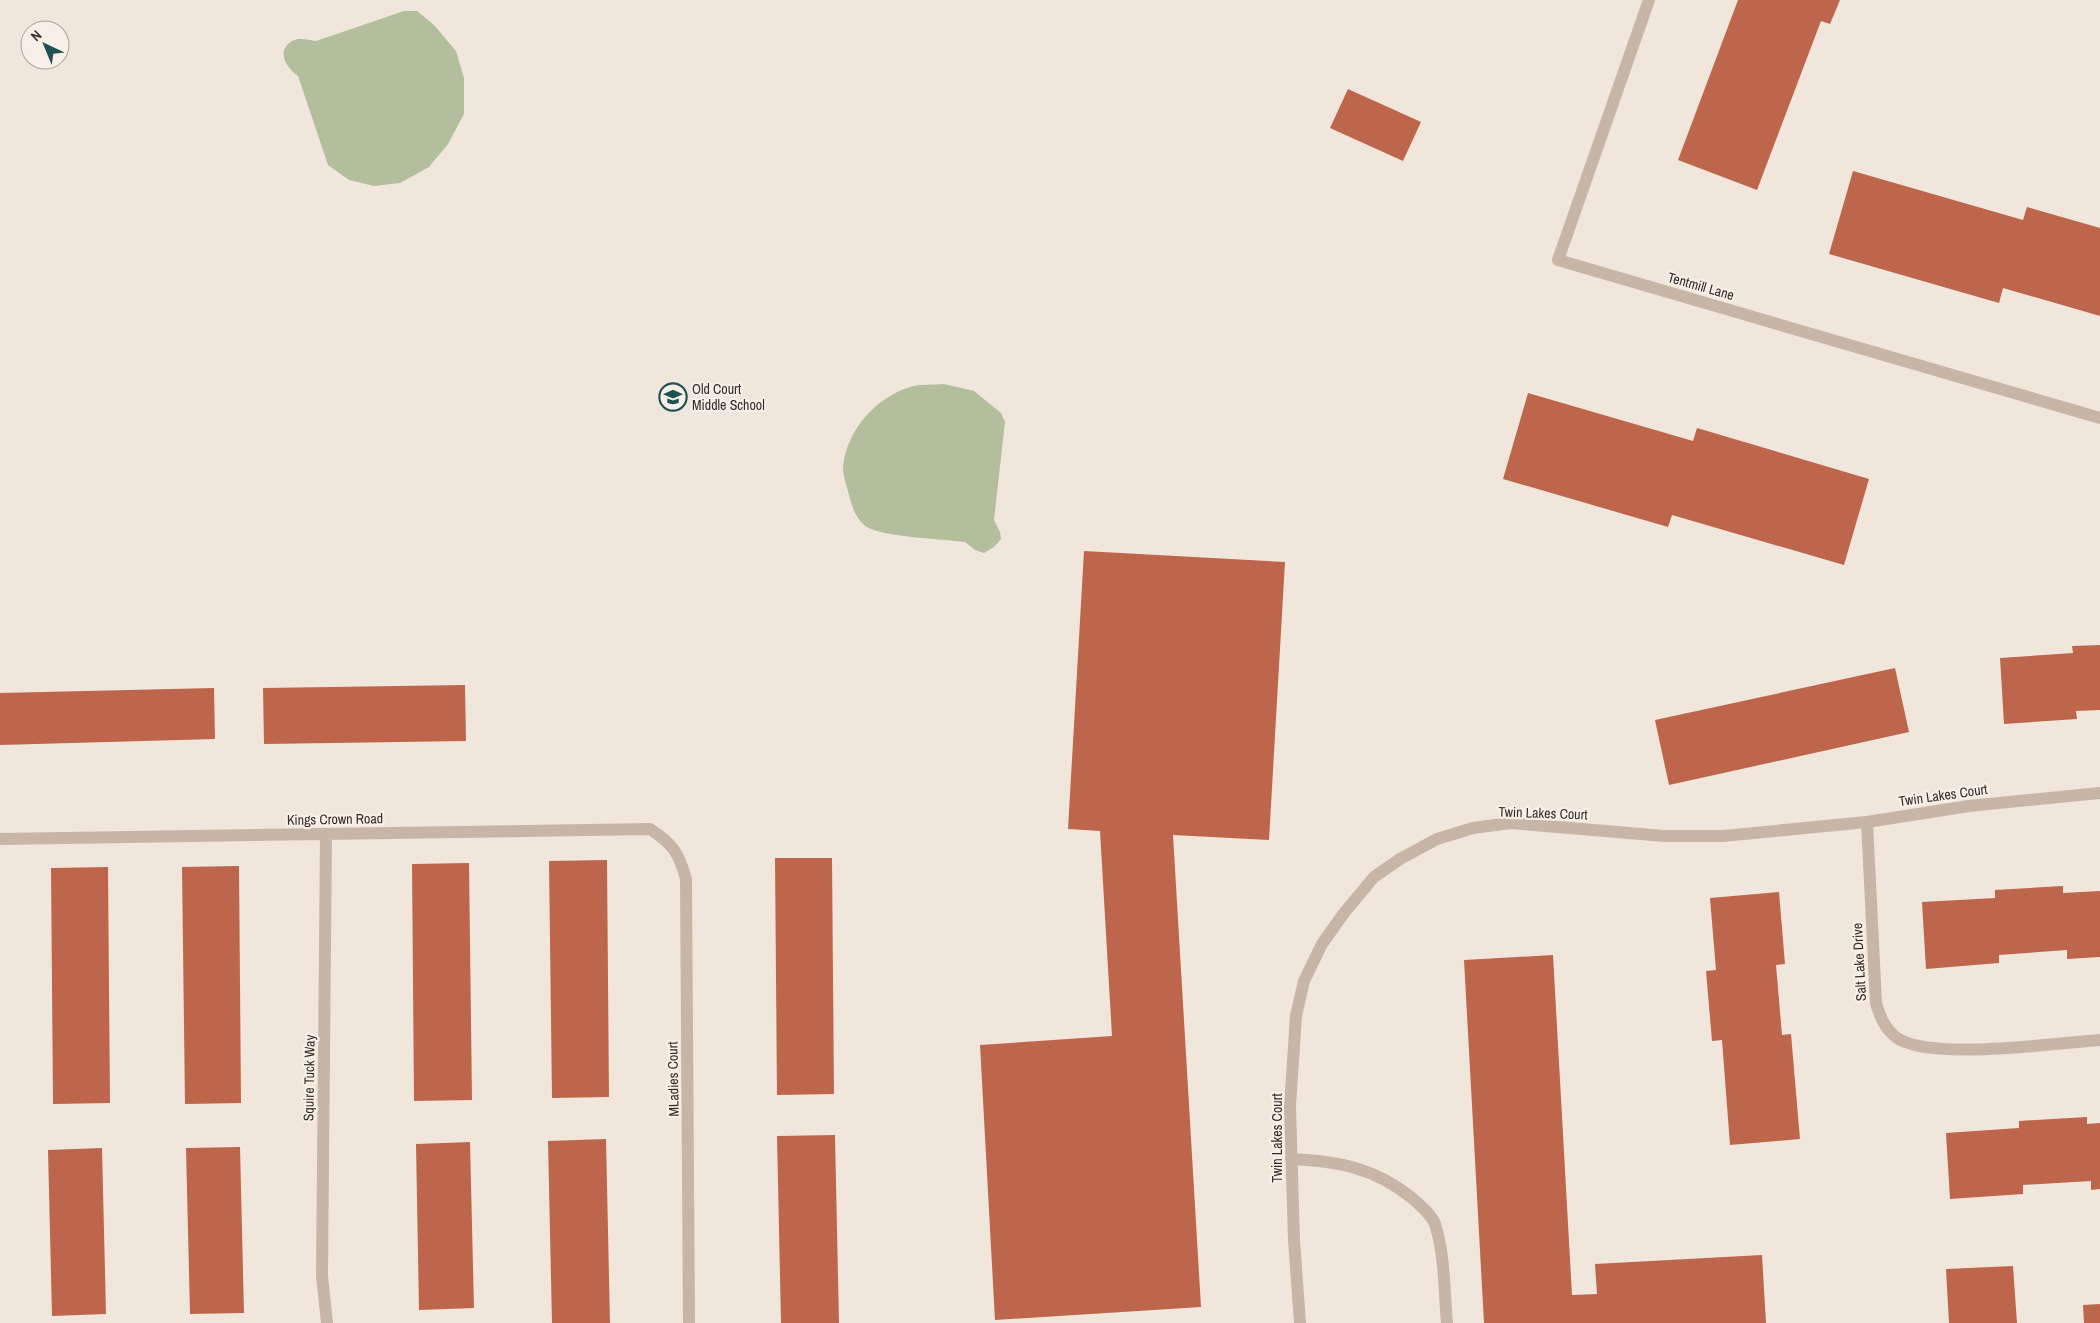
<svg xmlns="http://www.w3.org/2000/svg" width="2100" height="1323" viewBox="0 0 2100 1323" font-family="'Archivo Narrow',sans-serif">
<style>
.green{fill:#b3be9d}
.building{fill:#be664c}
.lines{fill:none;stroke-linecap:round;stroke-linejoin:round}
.minor{stroke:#c7b6a8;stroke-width:12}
.labels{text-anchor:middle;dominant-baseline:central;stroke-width:4.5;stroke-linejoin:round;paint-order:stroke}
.street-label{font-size:14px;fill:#352c28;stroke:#f8f0e8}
.poi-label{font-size:14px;fill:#352c28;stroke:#f8f0e8;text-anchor:start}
</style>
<rect width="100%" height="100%" fill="#f0e6dc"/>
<path class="green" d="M404,11H417L434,25L456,51L464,78V114L448,144L429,167L400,183L374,186L349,180L328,165L298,76C287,68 275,52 292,41C299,37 309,40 316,41Z
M944,384L974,391L1001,413L1005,422L994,520L1000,532L1001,539L994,547L984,553L975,550L965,542C943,539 883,537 867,527C855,519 851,504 848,491C846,484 843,475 843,468C846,430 877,396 913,386C922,384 934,385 944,384Z"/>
<path class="building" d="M1738,0H1840L1830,24L1821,21L1757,190L1678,160Z
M1348,89L1421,122L1403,161L1330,128Z
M1853,171L2023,220L2027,207L2100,228V316L2003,288L1999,303L1829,254Z
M1528,393L1693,441L1697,428L1869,479L1844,565L1672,515L1668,527L1503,479Z
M1084,551L1285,562L1269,840L1173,835L1201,1307L995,1320L980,1045L1112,1036L1100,831L1068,829Z
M2100,645V710L2076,711L2077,719L2004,724L2000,658L2073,653L2072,646Z
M1895,668L1909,732L1669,785L1655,720Z
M465,685L466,741L264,744L263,688Z
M214,688L215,739L0,745V693Z
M775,858H832L834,1094L777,1095Z
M607,860L609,1097L552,1098L549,861Z
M469,863L472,1100L414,1101L412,864Z
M239,866L241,1103L185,1104L182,867Z
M108,867L110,1103L53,1104L51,868Z
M2063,886V893L2100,891V957L2067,959V950L1999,955V963L1926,969L1922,902L1995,898V890Z
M1779,892L1785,964L1776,965L1782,1035L1791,1034L1800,1139L1730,1145L1722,1040L1712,1041L1706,971L1716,970L1710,898Z
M1553,955L1572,1295L1597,1294L1595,1264L1762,1255L1766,1323H1484L1464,960Z
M2087,1117V1124L2100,1123V1189L2091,1190V1181L2023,1185V1194L1950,1199L1946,1133L2019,1128V1121Z
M835,1135L839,1323H781L777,1136Z
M606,1139L610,1323H552L548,1141Z
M470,1142L474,1308L419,1310L416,1144Z
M240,1147L244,1313L190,1314L186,1148Z
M102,1148L106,1314L52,1316L48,1150Z
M2013,1266L2017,1323H1949L1946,1269Z
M2100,1304V1323H2084L2083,1305Z"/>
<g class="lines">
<path class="minor" d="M1649,0L1558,260L2100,418
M1867,822L1876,1003C1880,1017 1885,1029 1897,1038C1932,1061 2056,1043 2100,1040
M326,834L322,1276L327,1323
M0,839L650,829C673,844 679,853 686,879L689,1323
M1291,1159C1338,1161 1375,1168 1412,1198C1420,1205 1431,1214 1435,1224C1445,1255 1444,1291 1447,1323
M1300,1323L1294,1240L1290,1106L1296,1016L1304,981L1322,944L1344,913L1374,877L1400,859L1437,839L1473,828L1511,823L1664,836H1723L1867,822L1969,806L2100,793"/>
</g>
<defs>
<g id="school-ring" transform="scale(1.4375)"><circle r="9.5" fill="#f8f0e8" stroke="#205154" stroke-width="1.5"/><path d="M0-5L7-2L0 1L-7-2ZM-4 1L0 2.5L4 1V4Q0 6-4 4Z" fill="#205154"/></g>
</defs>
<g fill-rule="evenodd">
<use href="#school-ring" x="673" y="397"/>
</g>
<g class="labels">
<g class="street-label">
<text transform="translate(1701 286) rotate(16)">Tentmill Lane</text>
<text transform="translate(1943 795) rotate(-8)">Twin Lakes Court</text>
<text transform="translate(1543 813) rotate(2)">Twin Lakes Court</text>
<text transform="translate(335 819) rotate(-1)">Kings Crown Road</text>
<text transform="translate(1859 962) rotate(-93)">Salt Lake Drive</text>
<text transform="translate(309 1078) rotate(-89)">Squire Tuck Way</text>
<text transform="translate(673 1079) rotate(-91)">MLadies Court</text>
<text transform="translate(1277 1138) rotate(-90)">Twin Lakes Court</text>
</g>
<g class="poi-label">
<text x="692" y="389">Old Court<tspan x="692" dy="16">Middle School</tspan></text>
</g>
</g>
<g transform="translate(45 45) rotate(316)"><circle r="24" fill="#f8f0e8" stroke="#aaa29b"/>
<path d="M0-4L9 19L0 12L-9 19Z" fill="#205154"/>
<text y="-8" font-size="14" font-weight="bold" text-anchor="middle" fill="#352c28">N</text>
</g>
</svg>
